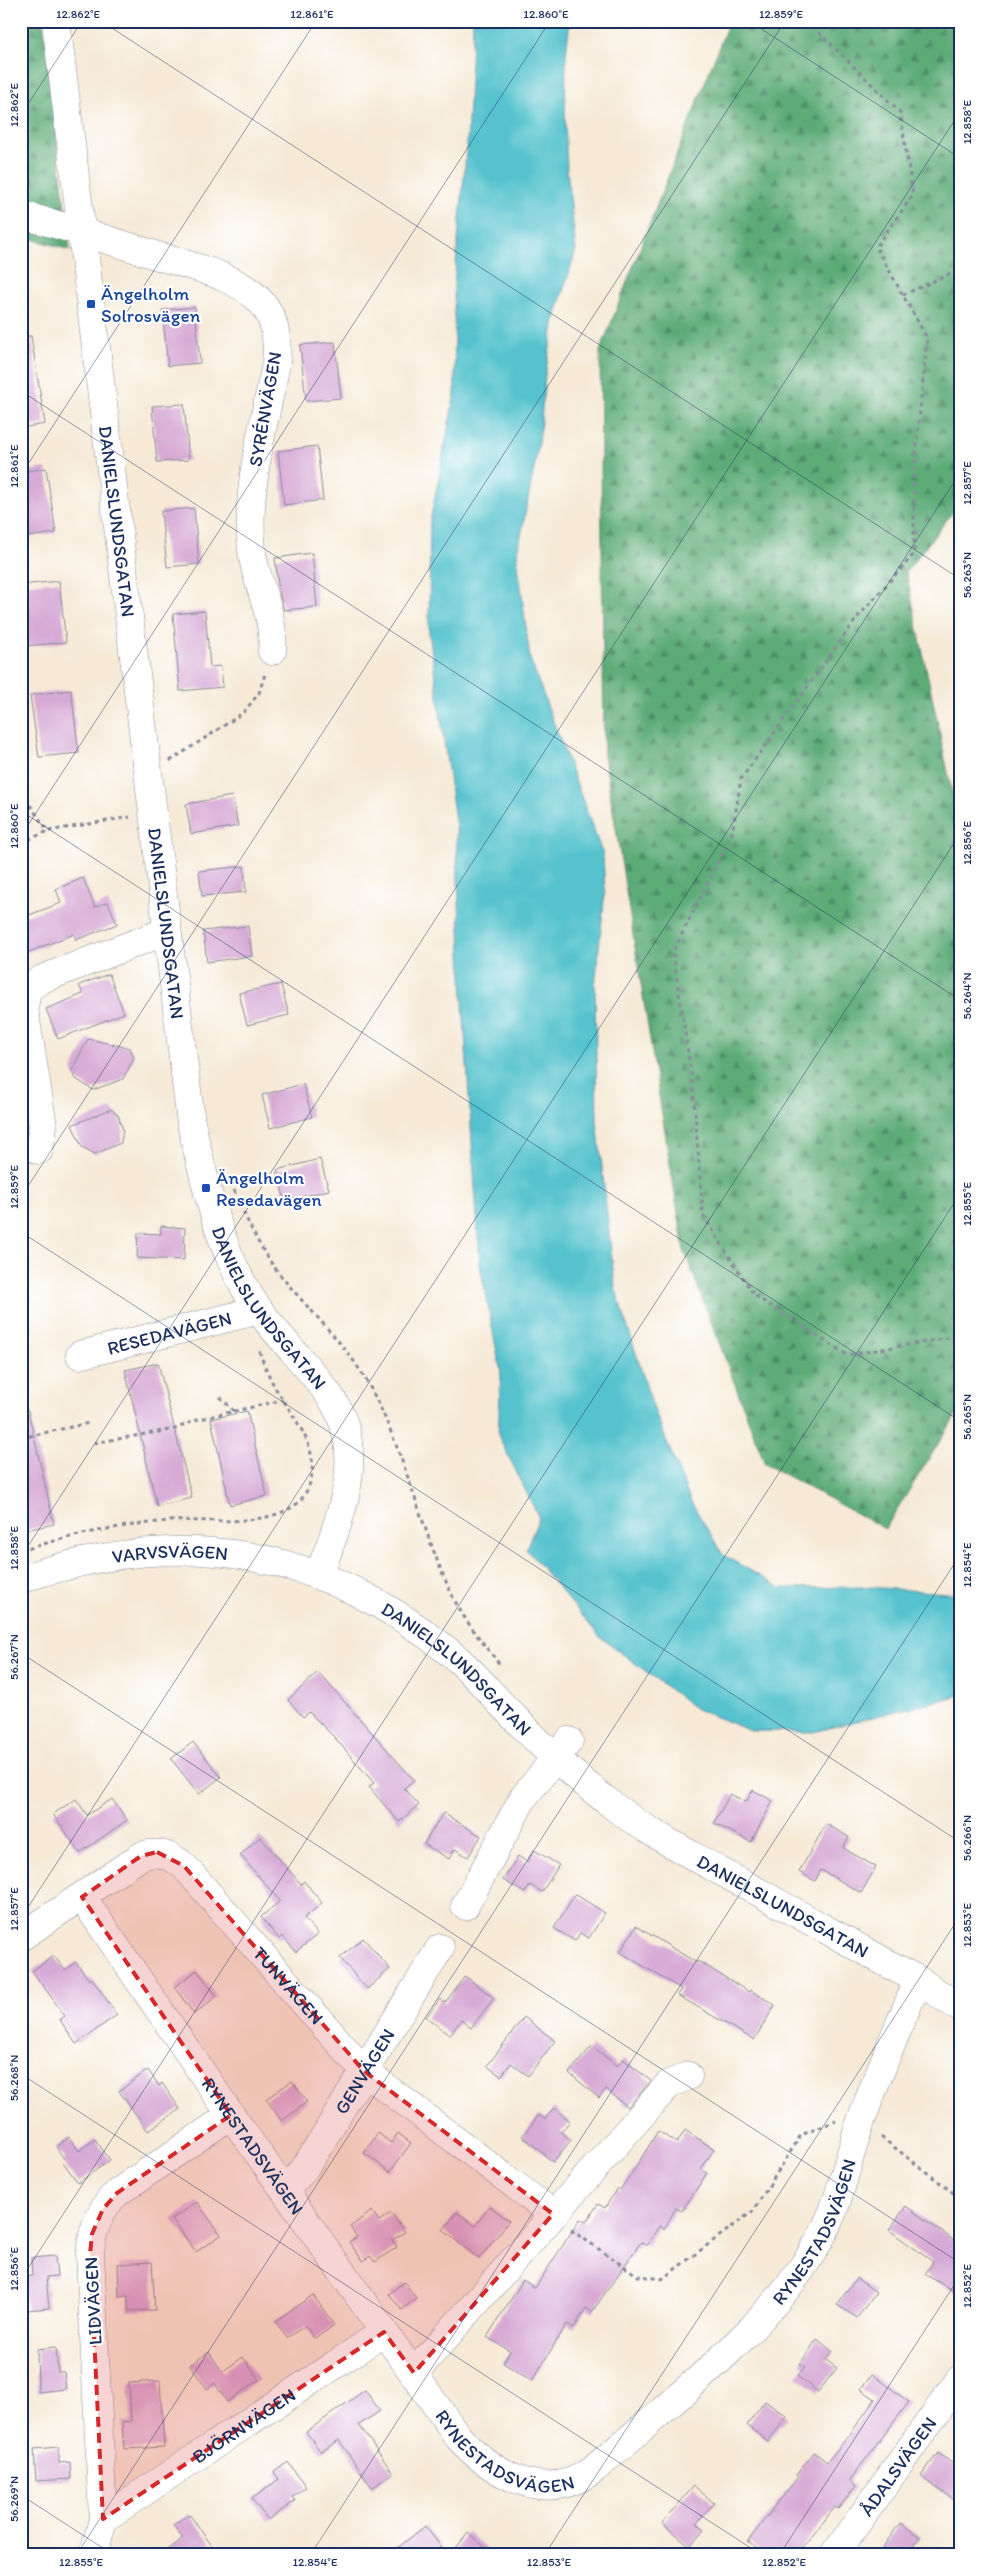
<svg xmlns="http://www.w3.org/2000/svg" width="981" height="2575" viewBox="0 0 981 2575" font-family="Itim,sans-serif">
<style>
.forest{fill:url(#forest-firs);stroke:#3c6e6b}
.water{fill:#55c2cd;stroke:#387896}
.building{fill:#d7aad6}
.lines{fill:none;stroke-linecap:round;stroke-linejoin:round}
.minor-casing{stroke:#888c9a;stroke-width:29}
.path{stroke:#888c9a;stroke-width:3;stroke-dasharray:4 4;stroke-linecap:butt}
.minor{stroke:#fff;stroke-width:28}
.marked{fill:#d62828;fill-opacity:0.2;stroke:#d62828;stroke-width:4;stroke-dasharray:10 6;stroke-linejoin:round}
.ticks{fill:none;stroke:#1b2f5e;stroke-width:1;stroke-opacity:0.45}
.transit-dot{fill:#1a4fb4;stroke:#fff;stroke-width:2}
.labels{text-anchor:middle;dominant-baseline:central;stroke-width:4.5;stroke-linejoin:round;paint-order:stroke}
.transit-label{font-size:19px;fill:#164399;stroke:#fff;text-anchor:start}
.street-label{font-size:19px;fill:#1b2f5e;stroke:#fff}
.neatline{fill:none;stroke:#1b2f5e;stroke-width:2}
.ticks-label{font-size:12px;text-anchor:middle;fill:#1b2f5e}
</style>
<defs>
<pattern id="forest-firs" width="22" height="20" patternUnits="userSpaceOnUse" patternTransform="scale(1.25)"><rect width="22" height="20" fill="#5dac78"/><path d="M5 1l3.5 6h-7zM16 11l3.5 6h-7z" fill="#4c8c66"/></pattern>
</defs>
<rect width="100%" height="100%" fill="#fff"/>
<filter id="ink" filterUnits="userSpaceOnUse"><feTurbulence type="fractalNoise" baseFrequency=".02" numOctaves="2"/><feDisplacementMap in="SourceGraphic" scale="10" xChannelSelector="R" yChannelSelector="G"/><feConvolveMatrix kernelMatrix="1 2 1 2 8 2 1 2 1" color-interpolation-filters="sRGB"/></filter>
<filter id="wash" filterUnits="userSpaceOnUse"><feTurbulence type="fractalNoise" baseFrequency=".0096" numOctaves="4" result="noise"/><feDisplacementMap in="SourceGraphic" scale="20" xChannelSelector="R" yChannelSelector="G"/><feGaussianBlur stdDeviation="1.12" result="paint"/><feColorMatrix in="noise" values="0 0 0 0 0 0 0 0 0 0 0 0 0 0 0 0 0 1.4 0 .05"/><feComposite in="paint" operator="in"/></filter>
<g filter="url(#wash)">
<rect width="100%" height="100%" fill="#f6ead7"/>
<path class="forest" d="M21,21H43L70,250L21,236Z
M729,21H960V503L906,572L960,830V1409L885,1529L765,1464L684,1250L604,755L600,351Z"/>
<path class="water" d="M473,21H570L566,53L565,121L567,170L576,250L556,314L545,375L539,443L517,556L530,659L603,855L605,891L595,986L597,1121L615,1287L653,1407L690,1500L723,1555L781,1588L869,1587L960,1594V1695L813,1732L751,1731L696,1709L600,1637L526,1549L539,1518L498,1435L501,1373L480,1265L463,1003L456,828L429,632L430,522L455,393L454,285L467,143Z"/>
<g id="blocks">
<path class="building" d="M195,307L200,363L168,366L162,310Z
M21,336H31L45,424L21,428Z
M335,342L341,398L306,401L300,345Z
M184,404L189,460L157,462L152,406Z
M317,446L323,500L284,505L278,451Z
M46,468L56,533L21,538V472Z
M194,508L199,564L167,567L161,511Z
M312,553L317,607L284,610L279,592L275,558Z
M59,581L66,642L27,646L21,585Z
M205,611L210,667L221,666L223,687L180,691L173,614Z
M71,690L79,753L39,757L30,695Z
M232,796L238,826L191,834L186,804Z
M244,866L246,892L202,896L199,871Z
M83,878L95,907L108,902L117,924L76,940L74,934L21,955V918L61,903L56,889Z
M248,926L252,956L207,962L203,931Z
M109,974L124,1013L58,1039L46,1009L83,994L79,985Z
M281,984L289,1015L247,1025L239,993Z
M88,1039L130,1048L134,1058L123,1079L93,1090L76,1079L72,1070Z
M303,1084L312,1117L270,1128L262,1095Z
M111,1109L118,1115L123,1130L121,1143L95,1154L82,1147L72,1125Z
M320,1159L329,1190L285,1201L277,1170Z
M161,1226L185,1228L184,1260L137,1258L138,1233L161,1234Z
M158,1363L192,1498L157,1506L125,1370Z
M28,1410L54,1524L21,1531V1411Z
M247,1411L267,1496L230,1505L211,1419Z
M318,1672L414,1780L404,1788L419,1805L399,1822L369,1787L374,1783L334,1737L309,1712L303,1717L288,1700Z
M193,1742L221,1777L199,1794L171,1759Z
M753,1790L773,1801L751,1842L714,1823L730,1794L746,1802Z
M76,1799L87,1815L112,1799L127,1820L80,1853L53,1814Z
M443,1813L481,1836L468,1857L455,1849L449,1859L424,1844Z
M826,1824L849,1837L843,1848L876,1867L861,1893L821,1870L815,1881L799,1872Z
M260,1837L301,1884L304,1881L322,1903L304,1918L318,1934L296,1952L282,1936L279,1939L261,1917L280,1901L240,1855Z
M534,1850L559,1865L542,1892L530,1885L525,1893L503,1880L518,1856L527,1862Z
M575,1894L605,1913L589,1938L580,1933L575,1941L554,1928Z
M636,1926L697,1963L698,1961L749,1992L750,1990L775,2005L754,2040L677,1995L681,1989L620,1952Z
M363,1938L390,1969L367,1989L340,1958Z
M54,1956L65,1970L76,1962L89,1980L92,1978L117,2015L76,2044L60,2020L65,2016L32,1971Z
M197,1970L217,1996L194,2014L174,1987Z
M465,1976L494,1998L471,2028L461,2020L450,2035L426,2017L440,1999L445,2003Z
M524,2017L555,2041L528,2076L511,2063L501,2076L487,2066Z
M592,2046L617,2066L623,2059L651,2081L628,2107L606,2089L599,2098L569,2073Z
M148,2070L159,2086L162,2083L180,2109L148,2131L119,2091Z
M292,2081L307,2102L282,2121L266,2099Z
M554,2108L570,2121L561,2132L571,2140L553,2162L522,2136L539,2115L545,2119Z
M685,2130L714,2149L701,2170L707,2173L682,2211L676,2208L664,2229L659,2226L647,2246L641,2242L592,2312L586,2308L574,2328L567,2324L532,2381L503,2363L510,2351L487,2337L523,2280L535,2288L580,2219L586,2222L598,2204L605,2208L617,2188L620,2190L634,2170L658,2131L677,2143Z
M378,2133L391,2143L398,2133L411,2143L390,2172L364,2153Z
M69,2137L79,2151L95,2139L110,2160L78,2183L63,2162L65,2160L56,2147Z
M197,2202L221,2235L196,2252L172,2219Z
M490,2206L509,2221L479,2259L443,2230L457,2212L475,2226Z
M906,2206L960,2245V2295L925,2274L933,2262L889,2230Z
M372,2211L379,2221L391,2213L405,2232L392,2240L397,2247L375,2262L370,2256L363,2261L349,2242L357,2237L350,2227Z
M55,2256L57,2276L46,2277L49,2308L27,2310L23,2277L32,2276L31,2258Z
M152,2262L155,2310L128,2311V2296L119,2297L118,2264Z
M856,2278L876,2292L857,2318L837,2305Z
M404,2282L416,2298L402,2310L389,2294Z
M313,2295L334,2325L315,2339L305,2326L287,2338L275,2321Z
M817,2339L832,2351L826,2360L837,2368L818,2392L797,2376L805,2367L800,2364Z
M56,2347L58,2372H64L66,2389L38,2392L37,2349Z
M209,2352L222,2372L243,2357L259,2380L227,2402L215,2383L207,2389L190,2365Z
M872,2374L909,2402L850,2480L856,2486L838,2509L835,2507L798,2554H765L748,2541L798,2477L796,2475L814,2452L827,2462L851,2433L875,2399L861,2389Z
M160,2381L164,2447L124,2449L122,2422L131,2421L129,2383Z
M365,2390L380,2411L359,2425L393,2473L372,2488L339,2440L321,2452L306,2432Z
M765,2401L787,2417L768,2441L747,2425Z
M59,2447V2463L70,2462L71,2479L36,2481L34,2449Z
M938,2453L960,2469V2504L921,2476Z
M288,2462L306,2487L292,2497L295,2501L268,2520L252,2499L279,2479L274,2472Z
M694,2486L714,2503L697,2523L704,2530L690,2547L662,2523Z
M189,2514L218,2554H161L183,2538L173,2525Z
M900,2523L920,2537L908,2554H878Z
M425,2526L447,2554H390Z
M468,2533L493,2554H451Z"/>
</g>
</g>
<g filter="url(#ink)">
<use href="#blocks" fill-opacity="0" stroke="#888c9a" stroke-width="1"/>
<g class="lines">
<g class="minor-casing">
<g id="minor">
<path id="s1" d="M56,21L191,1123C205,1182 217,1242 249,1295C271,1331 304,1360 329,1395C370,1452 340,1517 319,1575"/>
<path d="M21,215C65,226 109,240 152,254C188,266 236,274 262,303C277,320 278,343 276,364C264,425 245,488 252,551C256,585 276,617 272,651"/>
<path d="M39,1150L43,1126L24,1008L27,989L42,979L167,931"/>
<path id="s2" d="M80,1355L259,1310"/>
<path id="s3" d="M21,1579C183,1525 321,1547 454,1656C475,1673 492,1696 512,1715C544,1749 579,1780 616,1808C648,1832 683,1850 718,1870C785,1906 851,1944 918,1980L960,2008"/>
<path id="s4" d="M82,1897L231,2115L459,2438C494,2475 545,2505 593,2470C669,2403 771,2328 820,2239C841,2201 847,2160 861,2121C878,2073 899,2027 918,1980"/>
<path d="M465,1906L523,1798L569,1741"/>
<path id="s5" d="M21,1937L141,1856C158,1850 171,1855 184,1866L364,2071L553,2214"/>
<path id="s6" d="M284,2190L303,2171L440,1948"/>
<path d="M414,2373L669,2084L688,2076"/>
<path id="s7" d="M103,2519L384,2332"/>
<path d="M94,2554L103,2519L90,2254C92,2230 99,2209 117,2193L231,2115"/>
<path id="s8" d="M835,2554L960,2379"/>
</g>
</g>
<path class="path" d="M807,21L900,112L913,195L876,247L927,338L914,473V554L857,618L741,779L732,834L673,952L693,1087L703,1215L754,1295L847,1355L960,1336
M903,295L960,269
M170,761L243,713L259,693L265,674
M21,792L48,831L130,817
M21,843L48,831
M234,1190C247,1221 260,1250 281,1276C312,1314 348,1345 371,1389C406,1455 421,1530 453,1597C465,1622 484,1644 501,1666
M220,1397L234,1411
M21,1438L89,1423
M94,1443L175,1429L196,1420L283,1400
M21,1551C69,1535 120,1525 170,1521C205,1519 255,1526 287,1510C306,1501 314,1481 312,1460C309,1434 289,1411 276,1389C269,1377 264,1364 259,1351
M881,2137L960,2198
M571,2230L638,2276L662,2279L753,2211L801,2135L836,2121
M47,2554H59"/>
<use href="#minor" class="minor"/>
</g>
</g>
<path class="marked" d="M157,1852L184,1866L364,2071L553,2214L414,2373L384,2332L103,2519L90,2254L92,2234L103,2209L117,2193L231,2115L82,1897L141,1856Z"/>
<path class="ticks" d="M101,21L960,579M749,21L960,158M21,115L82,21M21,391L960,1000M21,475L316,21M21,811L960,1421M21,836L550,21M21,1197L785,21M21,1232L960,1842M21,1557L960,112M21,1653L960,2263M21,1918L960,473M21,2074L760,2554M21,2279L960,834M21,2495L112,2554M77,2554L960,1194M311,2554L960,1555M545,2554L960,1916M780,2554L960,2276"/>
<g class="transit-dot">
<rect x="86" y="299" width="10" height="10" rx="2.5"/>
<rect x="201" y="1183" width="10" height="10" rx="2.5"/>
</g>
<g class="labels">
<g class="transit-label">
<text x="101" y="293">Ängelholm<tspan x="101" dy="22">Solrosvägen</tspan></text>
<text x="216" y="1177">Ängelholm<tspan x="216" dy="22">Resedavägen</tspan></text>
</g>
<g class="street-label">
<text transform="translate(265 409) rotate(-80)">SYRÉNVÄGEN</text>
<text stroke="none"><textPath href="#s1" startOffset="504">DANIELSLUNDSGATAN</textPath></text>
<text stroke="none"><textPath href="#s1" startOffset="909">DANIELSLUNDSGATAN</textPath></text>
<text stroke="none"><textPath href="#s1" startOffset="1314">DANIELSLUNDSGATAN</textPath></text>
<text stroke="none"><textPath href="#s2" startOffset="92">RESEDAVÄGEN</textPath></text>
<text stroke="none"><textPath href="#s3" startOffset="152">VARVSVÄGEN</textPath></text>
<text stroke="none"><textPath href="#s3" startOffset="472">DANIELSLUNDSGATAN</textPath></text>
<text stroke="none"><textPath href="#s3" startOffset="878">DANIELSLUNDSGATAN</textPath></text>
<text stroke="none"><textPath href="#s5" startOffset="350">TUNVÄGEN</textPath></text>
<text stroke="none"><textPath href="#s6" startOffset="144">GENVÄGEN</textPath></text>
<text stroke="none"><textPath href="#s4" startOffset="302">RYNESTADSVÄGEN</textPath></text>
<text stroke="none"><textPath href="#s4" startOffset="1141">RYNESTADSVÄGEN</textPath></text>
<text transform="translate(93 2301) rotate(-93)">LIDVÄGEN</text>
<text stroke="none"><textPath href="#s7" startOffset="169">BJÖRNVÄGEN</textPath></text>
<text stroke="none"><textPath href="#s4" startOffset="708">RYNESTADSVÄGEN</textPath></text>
<text stroke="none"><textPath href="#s8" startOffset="108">ÅDALSVÄGEN</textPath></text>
</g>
</g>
<rect width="981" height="2575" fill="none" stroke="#fff" stroke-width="55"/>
<rect x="28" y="28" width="926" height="2520" class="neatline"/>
<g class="ticks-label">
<text x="78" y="18">12.862°E</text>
<text x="312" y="18">12.861°E</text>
<text x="546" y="18">12.860°E</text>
<text x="781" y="18">12.859°E</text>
<text transform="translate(14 105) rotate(-90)" y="4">12.862°E</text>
<text transform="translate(967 122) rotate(-90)" y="4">12.858°E</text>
<text transform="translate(14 466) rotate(-90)" y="4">12.861°E</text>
<text transform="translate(967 483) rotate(-90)" y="4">12.857°E</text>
<text transform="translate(967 575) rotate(-90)" y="4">56.263°N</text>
<text transform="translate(14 826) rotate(-90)" y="4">12.860°E</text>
<text transform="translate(967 843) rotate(-90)" y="4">12.856°E</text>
<text transform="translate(967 996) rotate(-90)" y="4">56.264°N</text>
<text transform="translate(14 1187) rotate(-90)" y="4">12.859°E</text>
<text transform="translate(967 1204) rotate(-90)" y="4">12.855°E</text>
<text transform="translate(967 1417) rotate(-90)" y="4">56.265°N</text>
<text transform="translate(14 1548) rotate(-90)" y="4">12.858°E</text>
<text transform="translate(967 1565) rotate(-90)" y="4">12.854°E</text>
<text transform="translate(14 1657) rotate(-90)" y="4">56.267°N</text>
<text transform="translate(967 1838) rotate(-90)" y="4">56.266°N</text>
<text transform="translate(14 1909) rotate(-90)" y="4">12.857°E</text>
<text transform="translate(967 1925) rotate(-90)" y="4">12.853°E</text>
<text transform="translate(14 2078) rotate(-90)" y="4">56.268°N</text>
<text transform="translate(14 2269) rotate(-90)" y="4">12.856°E</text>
<text transform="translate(967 2286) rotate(-90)" y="4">12.852°E</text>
<text transform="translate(14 2499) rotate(-90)" y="4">56.269°N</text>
<text x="81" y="2566">12.855°E</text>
<text x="315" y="2566">12.854°E</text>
<text x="549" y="2566">12.853°E</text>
<text x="784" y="2566">12.852°E</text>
</g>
</svg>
